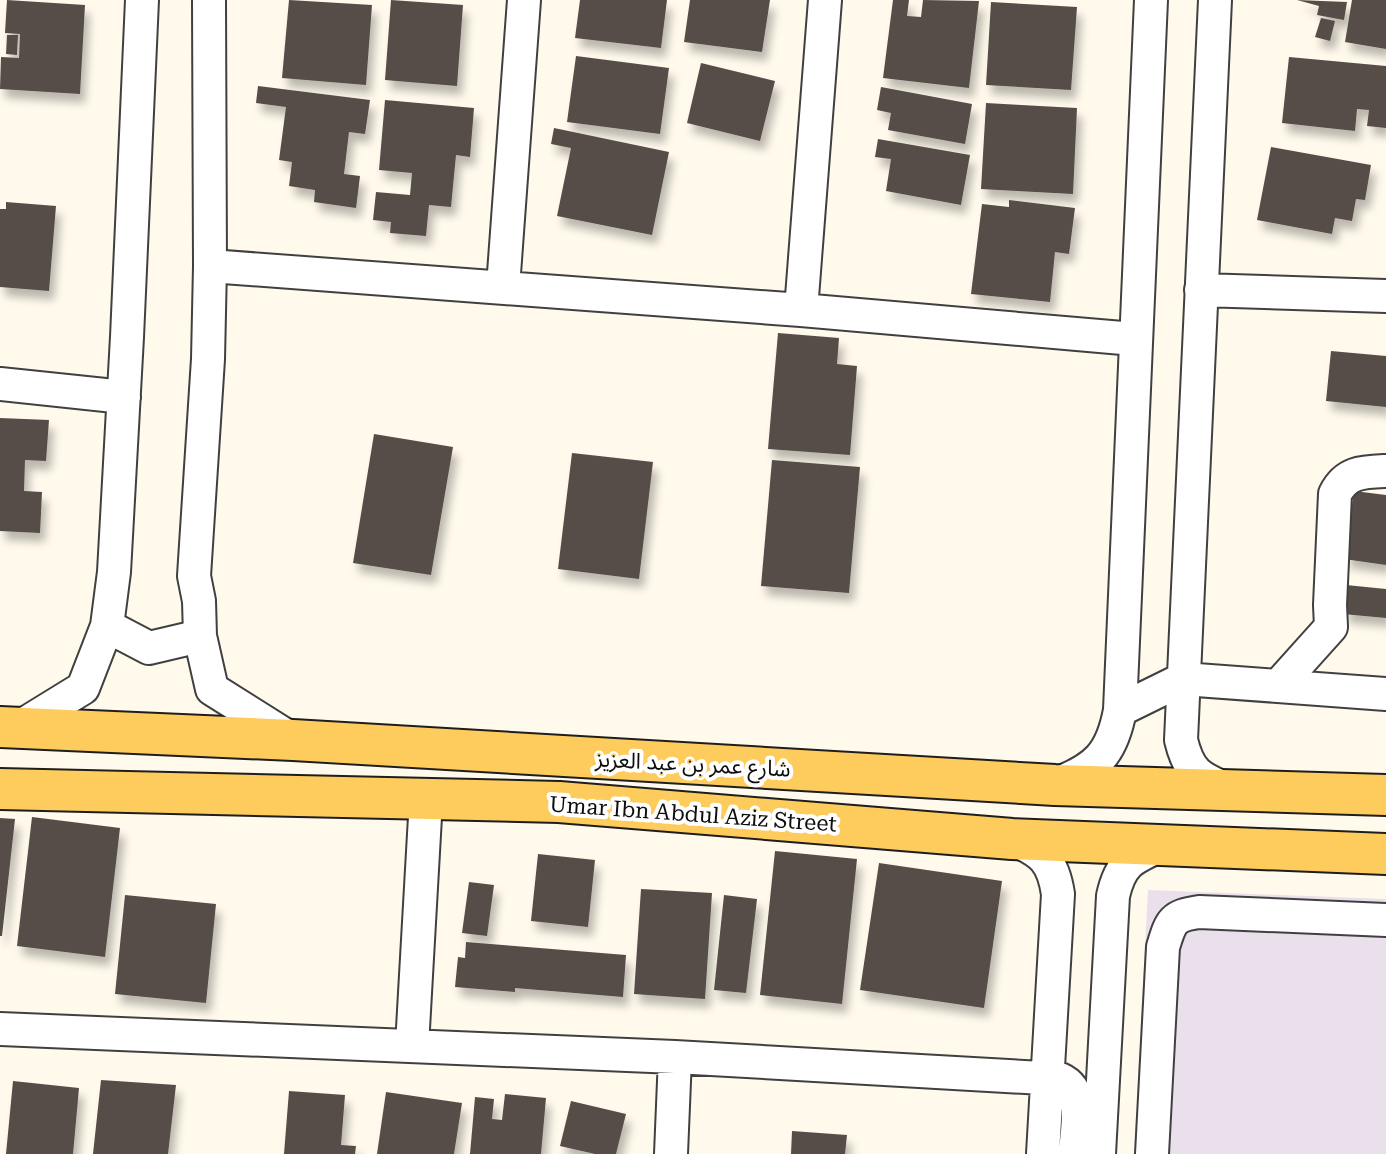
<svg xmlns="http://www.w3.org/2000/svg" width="1386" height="1154" viewBox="0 0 1386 1154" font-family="'Roboto Serif','Noto Sans Arabic',serif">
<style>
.industrial{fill:#eae0ec}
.building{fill:#564d49;filter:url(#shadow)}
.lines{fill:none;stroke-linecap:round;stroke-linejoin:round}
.minor-casing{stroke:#404040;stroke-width:36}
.major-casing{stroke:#1e1e1e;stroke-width:44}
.minor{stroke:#fff;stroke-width:32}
.major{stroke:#fecb5d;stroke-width:40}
.labels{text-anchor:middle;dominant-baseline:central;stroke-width:8;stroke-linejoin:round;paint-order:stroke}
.street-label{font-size:22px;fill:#0d0d0d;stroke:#fff}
</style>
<defs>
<filter id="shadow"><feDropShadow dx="5" dy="9" stdDeviation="4" flood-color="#0004"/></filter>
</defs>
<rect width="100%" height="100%" fill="#fffaec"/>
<path class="industrial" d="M1148,890L1386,899V1154H1134Z"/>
<path class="building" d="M7,0L85,5L80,94L0,89L1,57L19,58L20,34L5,33Z
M289,0L372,5L366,85L282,78Z
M391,0L463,5L457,86L385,80Z
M580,0H667L661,48L575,38Z
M690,0H770L762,52L684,42Z
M893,0H909L907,16L921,17L923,0L979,1L969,88L883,78Z
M1297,0L1347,2L1344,20L1317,15L1319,6Z
M1352,0H1386V49L1345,42Z
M991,2L1077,7L1071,90L986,85Z
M1321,18L1335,21L1330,41L1315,37Z
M7,35H18L17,55L6,54Z
M576,56L669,68L660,134L567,122Z
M1289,57L1386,66V128L1367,126L1369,110L1357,109L1355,131L1282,123Z
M701,63L775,81L760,141L687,123Z
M258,86L370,100L365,134L349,132L344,174L360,176L356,208L314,202L315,190L289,186L292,162L279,160L286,107L256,103Z
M881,87L972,104L965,144L888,130L891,113L877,110Z
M385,100L474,108L470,157L456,155L451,207L429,205L426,236L390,233L391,222L373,220L376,192L410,195L412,173L379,170Z
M986,103L1077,108L1073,194L981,189Z
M554,128L669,152L652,235L557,216L571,148L551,144Z
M878,139L970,155L961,205L886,191L891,159L875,157Z
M1271,147L1371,165L1365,200L1356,199L1352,221L1335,218L1332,234L1257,220Z
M1009,200L1075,208L1069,254L1055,252L1050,302L971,294L982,204L1009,207Z
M6,202L56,206L49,291L0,287V209H6Z
M778,333L839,338L837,364L857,366L850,455L768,449Z
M1331,351L1386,356V407L1326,401Z
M0,418L49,420L46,461L25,460L24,491L42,492L40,533L0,531Z
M374,434L453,447L431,575L353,563Z
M572,453L653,462L639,579L558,569Z
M772,460L860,467L849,593L761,586Z
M1354,491L1386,495V565L1344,559Z
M1346,585L1386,589V618L1343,614Z
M32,817L120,828L105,957L17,946Z
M0,818L15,819L2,936H0Z
M775,851L857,859L842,1004L760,995Z
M538,854L595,860L588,927L531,921Z
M879,863L1002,881L984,1008L860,990Z
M469,882L494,885L487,936L462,933Z
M641,889L712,893L705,999L634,994Z
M125,895L216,904L206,1003L115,994Z
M724,895L757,899L746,993L714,990Z
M466,942L626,955L623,997L515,988V992L455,987L458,957L465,958Z
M101,1080L176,1085L168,1154H93Z
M13,1081L79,1088L73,1154H6Z
M289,1091L345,1095L341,1145L356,1146L355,1154H284Z
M386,1092L462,1103L454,1154H377Z
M505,1094L546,1098L541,1154H470L475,1097L494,1099L492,1119L502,1120Z
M571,1101L626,1114L616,1154H595L560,1146Z
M792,1131L847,1135L845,1154H791Z"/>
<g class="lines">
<g class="minor-casing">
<path id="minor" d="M209,0L210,266L208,359L194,576L199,601L200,636L212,689L293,740
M1215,0L1181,740C1189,773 1199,778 1229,790
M210,266L801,310L1134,339
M503,287L524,0
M1201,290L1386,296
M801,310L825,0
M0,384L124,397
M107,626L149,648L200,636
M1278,686L1331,627L1330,605L1335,494C1346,472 1362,472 1386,471
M1120,710L1183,679L1386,694
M18,728L83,688L107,626L114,572L127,337L142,0
M1056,784C1096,769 1112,754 1120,710L1151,0
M1012,839C1043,852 1053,861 1058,894L1043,1154
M0,1029L675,1057L1060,1079C1087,1091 1076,1130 1075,1154
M412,1046L426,799
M671,1154L675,1057
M1099,1154L1113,896C1120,864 1131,858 1160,846
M1152,1154L1163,947C1171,921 1172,916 1199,912L1386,920"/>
</g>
<g class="major-casing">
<path id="major" d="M0,727L293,740L1055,785L1386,795
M0,789L559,802L1012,839L1386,854"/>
</g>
<use href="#minor" class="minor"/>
<use href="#major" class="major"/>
</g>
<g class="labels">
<g class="street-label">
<text transform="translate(693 764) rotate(3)">شارع عمر بن عبد العزيز</text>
<text transform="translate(693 814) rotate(4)">Umar Ibn Abdul Aziz Street</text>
</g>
</g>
</svg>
